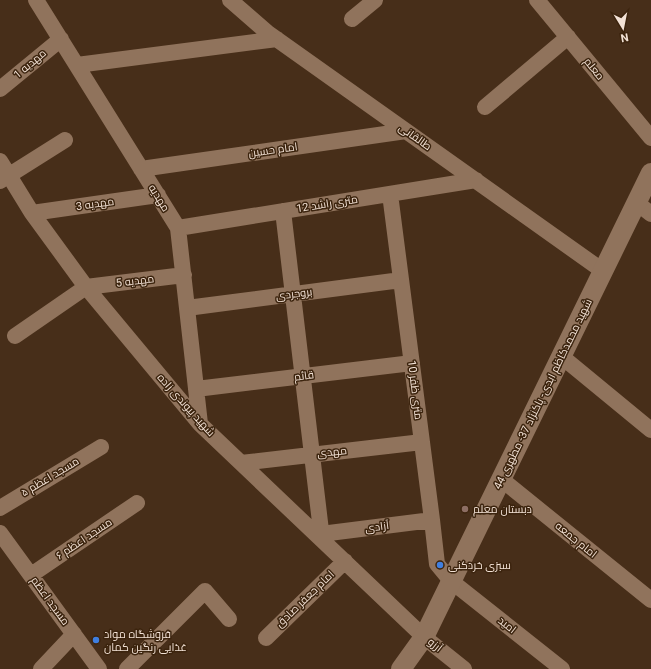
<svg xmlns="http://www.w3.org/2000/svg" width="651" height="669" viewBox="0 0 651 669" font-family="Roboto,Cairo,sans-serif">
<style>
.lines{fill:none;stroke-linecap:round;stroke-linejoin:round}
.minor{stroke:#90735c;stroke-width:16}
.tertiary{stroke:#90735c;stroke-width:20}
.education-dot{fill:#8d6e63;stroke:#3c240e;stroke-width:1.5}
.shop-dot{fill:#3f7fe0;stroke:#3c240e;stroke-width:1.5}
.labels{text-anchor:middle;dominant-baseline:central;stroke-width:3;stroke-linejoin:round;paint-order:stroke}
.street-label{font-size:11px;fill:#f3e2d6;stroke:#3c240e}
.poi-label{font-size:11px;fill:#f3e2d6;stroke:#3c240e;text-anchor:start}
</style>
<rect width="100%" height="100%" fill="#472e19"/>
<g class="lines">
<path class="minor" d="M36,0L178,228L200,424
M230,0L268,33L603,271
M537,0L651,138
M352,19L375,0
M77,65L277,39
M0,89L61,39
M485,107L568,37
M0,161L32,213L86,287L200,424L424,637L464,669
M141,169L406,131
M0,181L65,140
M390,194L432,520L437,564L451,581L562,669
M637,203L651,214
M283,211L322,539
M32,213L158,195
M178,228L476,180
M187,308L401,280
M15,336L86,287L184,275
M561,356L651,430
M196,389L412,363
M241,463L422,442
M501,479L651,600
M0,508L101,447
M0,533L99,669
M321,534L432,520
M31,575L137,503
M266,638L345,561
M41,669L74,634
M127,669L205,591L229,619"/>
<path class="tertiary" d="M401,669L424,637L651,173"/>
</g>
<circle class="education-dot" cx="465" cy="509" r="4"/>
<g class="shop-dot">
<circle cx="440" cy="565" r="4"/>
<circle cx="96" cy="640" r="4"/>
</g>
<g class="labels">
<g class="street-label">
<text transform="translate(30 64) rotate(-40)">مهدیه 1</text>
<text transform="translate(594 69) rotate(51)">معلم</text>
<text transform="translate(415 137) rotate(35)">طالقانی</text>
<text transform="translate(273 150) rotate(-8)">امام حسین</text>
<text transform="translate(159 198) rotate(58)">مهدیه</text>
<text transform="translate(95 204) rotate(-8)">مهدیه 3</text>
<text transform="translate(327 204) rotate(-9)">12 متری راشد</text>
<text transform="translate(135 281) rotate(-7)">مهدیه 5</text>
<text transform="translate(294 294) rotate(-7)">بروجردی</text>
<text transform="translate(304 376) rotate(-7)">قائم</text>
<text transform="translate(415 390) rotate(83)">10 متری ظفر</text>
<text transform="translate(543 394) rotate(-64)">شهید محمدکاظم ابدی- پاکنژاد 37- مطهری 44</text>
<text transform="translate(186 405) rotate(48)">شهید پیوندی زاده</text>
<text transform="translate(332 452) rotate(-6)">مهدی</text>
<text transform="translate(50 477) rotate(-31)">مسجد اعظم ۵</text>
<text transform="translate(377 527) rotate(-7)">آزادی</text>
<text transform="translate(84 539) rotate(-34)">مسجد اعظم ۶</text>
<text transform="translate(576 540) rotate(39)">امام جمعه</text>
<text transform="translate(305 599) rotate(-44)">امام جعفر صادق</text>
<text transform="translate(50 601) rotate(54)">مسجد اعظم</text>
<text transform="translate(507 625) rotate(39)">امید</text>
<text transform="translate(435 645) rotate(39)">آرزو</text>
</g>
<g class="poi-label">
<text x="473" y="509">دبستان معلم</text>
<text x="448" y="565">سبزی خردکنی</text>
<text x="104" y="634">فروشگاه مواد<tspan x="104" dy="13">غذایی رنگین کمان</tspan></text>
</g>
</g>
<g transform="translate(623 28) rotate(170)" stroke="#3c240e" stroke-width="3" paint-order="stroke">
<path d="M0-3L7 15L0 10L-7 15Z" fill="#f3e2d6"/>
<text y="-6" font-size="11" font-weight="bold" text-anchor="middle" fill="#f3e2d6">N</text>
</g>
</svg>
